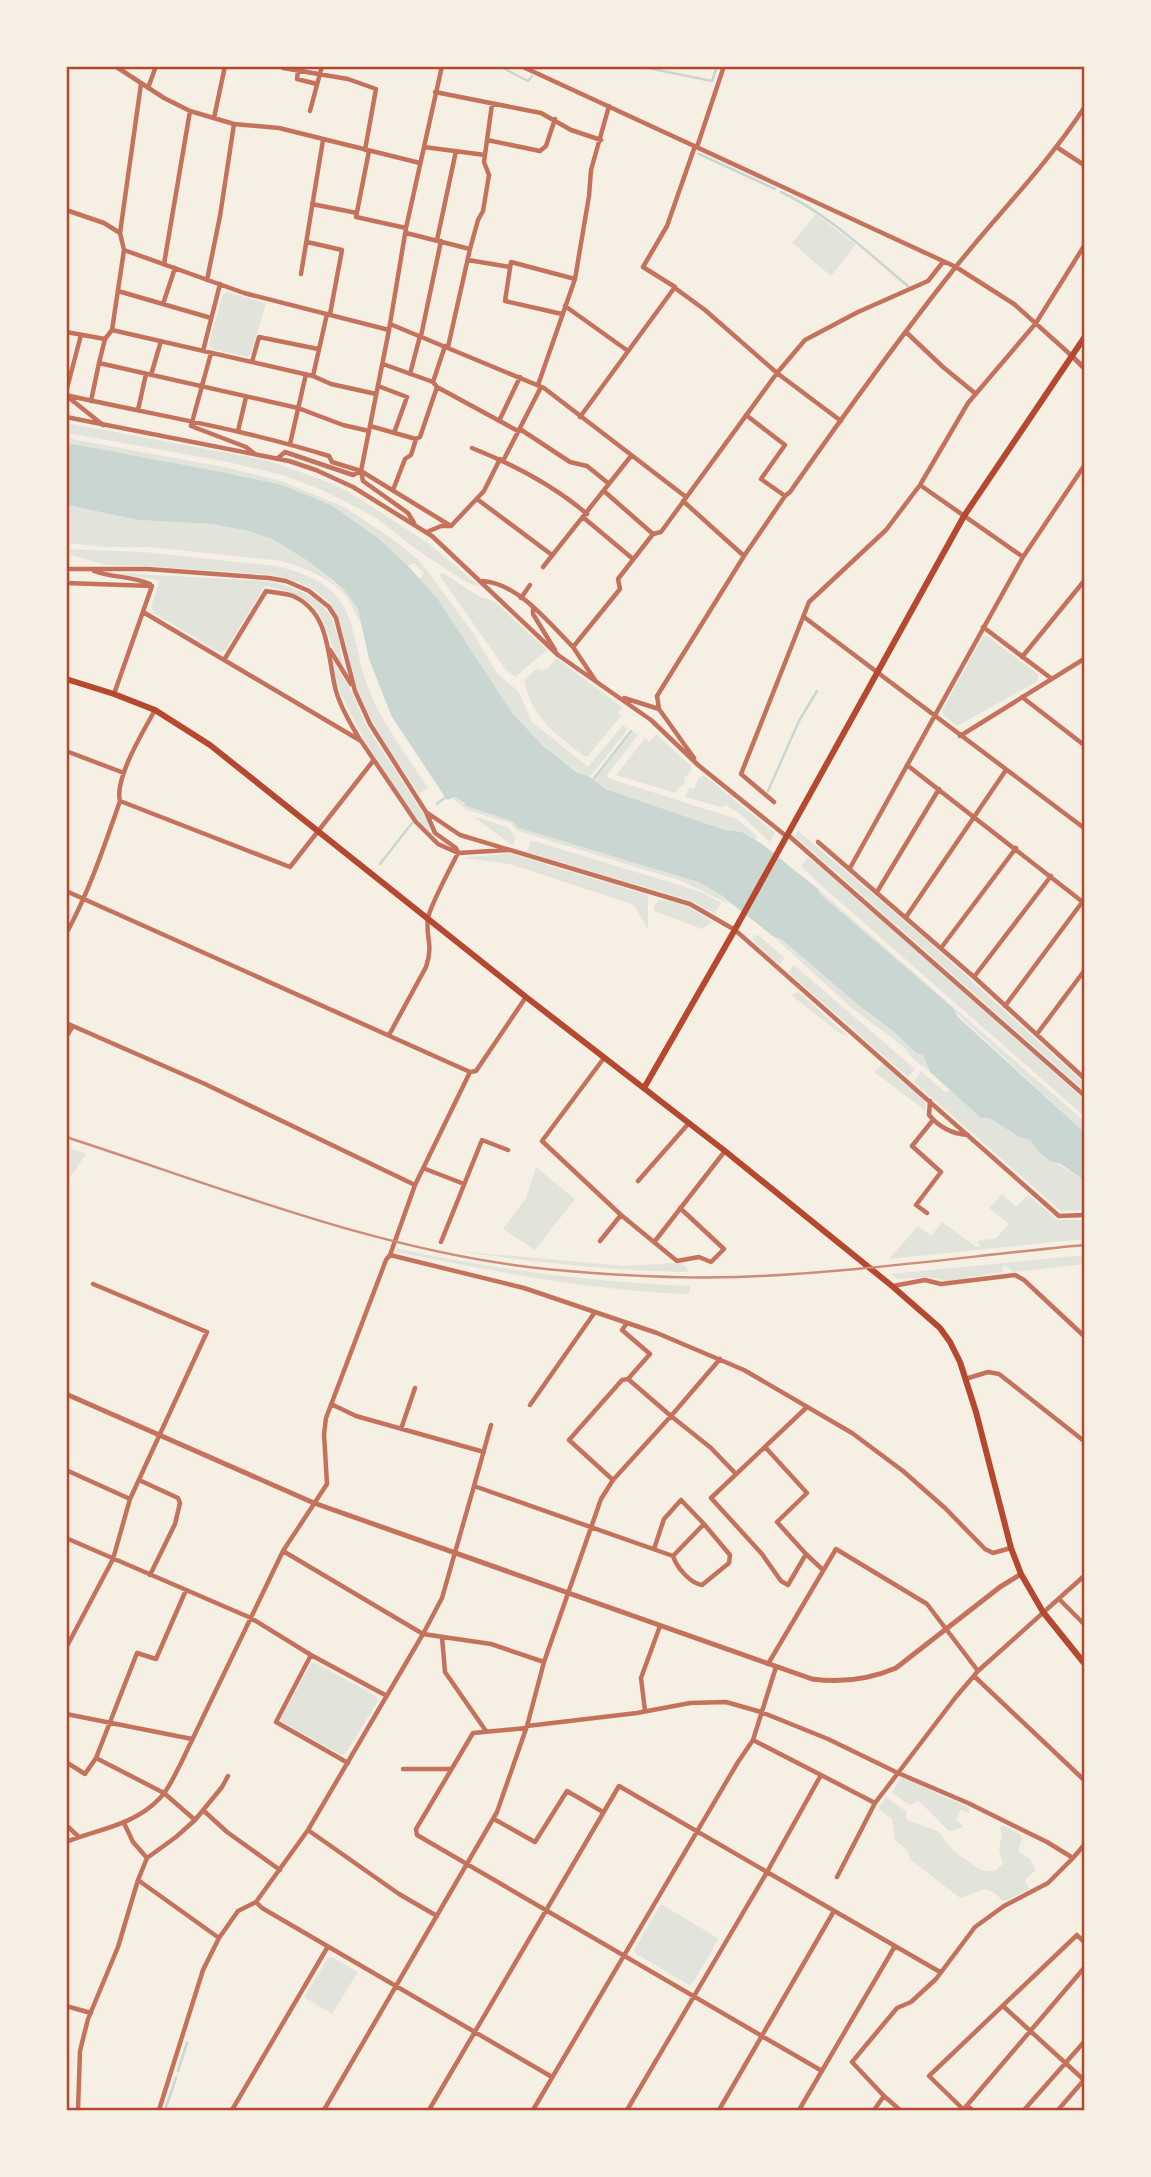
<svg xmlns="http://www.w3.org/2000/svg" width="1151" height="2177" viewBox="0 0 1151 2177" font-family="'Open Sans',sans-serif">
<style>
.green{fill:#e2e4dc}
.water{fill:#c9d6d2}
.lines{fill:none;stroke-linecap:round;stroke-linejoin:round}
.stream{stroke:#c9d6d2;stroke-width:2.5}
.minor{stroke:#c5725c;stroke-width:4.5}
.tertiary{stroke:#c5725c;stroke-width:5}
.secondary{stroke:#b5482f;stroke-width:6}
.rail{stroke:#cf8b77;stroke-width:2.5}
.neatline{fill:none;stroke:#b5482f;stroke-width:2.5}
</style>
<rect width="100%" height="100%" fill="#f6efe4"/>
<path class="green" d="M816,214L856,245L831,276L792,243Z
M227,292L266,303L251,354L247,357L212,349L209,344L223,294Z
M66,423L266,460L328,482L349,492L428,543L481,587L466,582L417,550L375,517L322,490L283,475L228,462L67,433Z
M66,438L229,468L281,481L344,507L390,537L421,562L473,633L497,673L519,692L532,722L588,767L623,725L628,729L590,777C509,743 474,641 419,579L424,574L414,563L407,566L379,539L333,506L67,443Z
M66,505L138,520L212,524L249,531L272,539L305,559L347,593L358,609L364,628C356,617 353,604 344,594C329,577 302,567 281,561L150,547H106L67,543Z
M67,549L144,552L276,566C367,587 344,630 372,697C386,729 409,758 428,788L419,794C397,761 373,729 359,692C335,629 355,593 272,575L148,566L106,565L67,554Z
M102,572L267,581C290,586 321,595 332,619C339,635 341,656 345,673C318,623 333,599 265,586L225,651L219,652L154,613L151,607L160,580Z
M443,573L480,597L494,601L547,650L515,677L506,670L439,575Z
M983,636H987L1038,674V681L957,726L943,715L942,711Z
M556,658L622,707L618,713L621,716L588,756H584C555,733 532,719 524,680L537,668L540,670L548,669Z
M332,659L353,694L365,724L426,818L431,833C407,816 352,721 340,691C336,681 334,670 332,659Z
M632,731L638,735L607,775L608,778L737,819L757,836L755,842L742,832L725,830L605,789L594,781Z
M656,734L691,766V771L684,778L685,782L675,793L616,775L645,738L649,742Z
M705,776L775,833L770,842L740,814L726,805L721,807L685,797L689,788L694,789L699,777Z
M455,797L465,802L467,806L513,821L519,828L698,882L718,893L729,904L682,881L518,831L510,823L467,810L452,798Z
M472,816L508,827L516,837L513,846Z
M798,831L919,933L1084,1083V1090L795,836Z
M531,840L682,886L703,893L721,903L715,913L689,900L527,852Z
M508,853L648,895V930L634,905L510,864L462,858Z
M808,857L982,1007L1084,1100V1116L823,887L801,866Z
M818,889L1084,1121V1132L953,1010L821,895Z
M659,900C677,899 699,912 712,922L702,929L654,911V906Z
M757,934L785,958L779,965L752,940Z
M773,936L781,939L862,1008L893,1031L916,1053L923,1055L930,1072L913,1059L903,1046L854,1010Z
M794,965L915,1069L908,1077L788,972Z
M799,992L850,1038L838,1032L791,995Z
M883,1064L925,1101L926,1111L874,1072Z
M921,1071L945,1092L950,1090L981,1118H989L1019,1137L1030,1140L1041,1154L1084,1180V1210L1061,1211L914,1082Z
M67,1147L86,1154L67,1182L66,1147Z
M536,1167L575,1199L535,1250L503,1229L526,1198Z
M1002,1194L1016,1207L1028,1195L1057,1220H1084V1239L889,1259L918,1226L931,1236L942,1222L976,1247L981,1246L977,1243L981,1239L983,1241L987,1238L989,1240L996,1238L1009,1224L989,1208Z
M395,1248C492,1269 591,1282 690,1286V1292L686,1294C588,1290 493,1271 397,1252Z
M456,1251L625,1266L672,1263L685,1265L689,1272C611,1271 534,1262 456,1251Z
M1084,1255V1264L1013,1272L1006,1266L1002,1267L1003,1272L948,1281L928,1277L898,1279L891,1274Z
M315,1663L376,1696L378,1701L346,1753L341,1755L282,1722L281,1718L311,1664Z
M901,1777L969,1808L970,1813L961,1810L956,1820L963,1826L961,1828L949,1831L921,1803L917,1801L910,1805L892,1793Z
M886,1797L907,1812L906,1818L909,1821C919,1824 927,1828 938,1831L951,1849L976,1867L984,1871H996L1003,1863L999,1849L1002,1835L1000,1828L1004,1825L1021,1835L1022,1838L1018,1851L1030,1859L1036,1870L1025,1880L1029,1889L1008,1900H1002L993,1892L985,1889L960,1898L911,1860L907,1850L895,1840L892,1819L878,1808Z
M661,1904L719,1939L692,1984L689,1985L635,1953L634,1950Z
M332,1957L358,1972L332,2014L304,1997L328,1958Z"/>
<path class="water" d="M67,443L226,473L282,485L333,506L379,539L411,569L439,601L512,713L543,746L575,771L590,777L605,789L725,830L742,832L762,844L818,889L821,895L953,1008L958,1017L1084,1132V1180L1059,1163L1052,1162L1041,1154L1030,1140L1019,1137L989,1118H981L930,1072L923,1055L916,1053L893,1031L862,1008L781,939L773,936L718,893L698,882L519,828L512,821L466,806L465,803L455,797L447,800L392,717L369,659L358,609L347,593L335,582L305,559L272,539L249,531L212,524L138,520L67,505Z"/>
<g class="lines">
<path class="stream" d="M499,66L528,81L532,76
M638,66L712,81L717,66
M699,154L775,189
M781,192C828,214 868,253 908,286
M592,781L631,731
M768,791L799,721L817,691
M437,804L448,795
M380,864L412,823
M178,2071L187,2043
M165,2110L176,2078"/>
<path class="minor" d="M115,66L164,98L190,111L234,124L279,128L420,163
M521,66L956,267L1014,304L1072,356
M283,68L348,79L376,89L365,150
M298,71L297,79L317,84
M141,84L120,233L124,250L112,330L105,339L99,363L298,408L343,425L369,431
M148,88L156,66
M435,92L541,113L571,130L601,140
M310,111L322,66
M214,118L225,66
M487,140L540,151L546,146L555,119
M424,147L485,155
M697,147L724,66
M1058,148L1084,165
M369,151L356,217L406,228
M312,204L357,213
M66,210L104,223L120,233
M406,233L470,249L448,347
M437,240L456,151
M307,242L342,250L330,314
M470,249L478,220L483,211L489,175L484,162L492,104
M124,250L244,293L389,330
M468,260L510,267
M164,264L190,111
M301,274L323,140
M207,280L220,216L234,124
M675,288L705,310L777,373L841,421
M118,291L211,318
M163,304L175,268
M565,306L628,351
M562,314L505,301L511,262L575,279
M390,324L544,388L686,497
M112,330L313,376L331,384L376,394
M66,332L105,339
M906,332L943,367L976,394
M421,336L441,241
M203,351L220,284
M211,353L191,426L246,447L255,454
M252,362L259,337L318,349
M383,364L433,382L437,387L518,431
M410,374L420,336
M151,375L161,341
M313,376L327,314
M433,382L445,346
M538,385L575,279L589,196L591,170L609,106
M378,386L407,397L394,433
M66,392L81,335
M66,395C154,415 243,429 329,456L332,462L361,471L451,526
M68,397L103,425
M91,401L99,363
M138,410L146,374
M746,415L785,445L761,479L785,496
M66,417L289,461L316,470L353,487L432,536L558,655L651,720L698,765L786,836
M580,417L675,287L643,267L667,226L695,146
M499,421L520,377
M370,426L416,439L420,437L437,387
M520,429L570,462L587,466L608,483
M238,431L246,397
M290,444L306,374
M472,448C512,464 553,485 587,514
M278,458L285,452L353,475L361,471
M503,461L541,387
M920,485L1023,557
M393,490L405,459L411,455L416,439
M605,492L653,534
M477,499L552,555
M683,501L744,556
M584,518L633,559
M414,523L408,513L363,481L361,471L389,330L406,228L442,66
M427,532L441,526H451L484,491L500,459
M543,567L631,456
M66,569H147L269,578L286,581L309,591L329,607L336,618L355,691L370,724L426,812L435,833L456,848L458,853C451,867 430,906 428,918C425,936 434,944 426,967L389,1035
M94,571C113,578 132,576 150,584
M483,581C519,584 549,623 573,647
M66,583L152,586L114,694
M521,598L530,585
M533,609V614L555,650
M143,612L361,741L416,822L438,844L458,853L508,850
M804,617L1084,828
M983,627L1052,679
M330,650L351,684
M1022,657L1084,581
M224,660L266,591C275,593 285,593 293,596C331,613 327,657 336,691C341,709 351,724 360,740
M595,680L573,647L620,589L618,579L653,534L661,532L777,373L805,340L858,312L928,281L943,262
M1022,697L1084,745
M624,698L659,709L694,758
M659,709L657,696L744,556L785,496L790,492C843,416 897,341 954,269C997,215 1046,166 1084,108
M960,736L1084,659
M66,751L124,773
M907,765L1084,903
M120,801L290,867L373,761
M774,802L741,774L809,602L886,530L920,485L968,403L1036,323L1084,246
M426,812L460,835L690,904L735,930L1059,1216L1084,1215
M788,835L1084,1095
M818,842L974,977L1084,1078
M850,868L1023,557L1084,466
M66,891L470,1072
M877,892L939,789
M906,917L1006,770
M66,934C89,892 104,847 120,801C114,779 144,730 155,710
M941,948L1016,848
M974,977L1051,876
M1005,1006L1083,901
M66,1023L205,1084L415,1185
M1037,1034L1084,971
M66,1037L73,1026
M604,1058L542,1141L621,1215L677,1261L699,1257L711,1262L724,1249L680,1208
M930,1101L929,1115C939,1127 953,1134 968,1135
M423,1168L464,1184
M638,1181L689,1123
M927,1213L916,1205L941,1172L912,1146L933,1120
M600,1241L621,1215
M655,1241L725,1151
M441,1242L482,1140L508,1150
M390,1255L524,1288L657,1333L744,1370L852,1433L903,1471L945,1508L985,1549L993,1553L1011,1548
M893,1286L925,1280L941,1284L1015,1275L1024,1280L1084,1336
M627,1323L622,1330L650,1354L628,1379
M720,1359L671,1416L628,1379L622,1380L569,1440L613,1480L671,1416L711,1448L736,1474
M965,1379L988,1372L999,1374L1084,1441
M331,1404L356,1416L484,1452
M530,1405L595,1312
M401,1429L415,1388
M766,1448L807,1493L777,1522L806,1554L788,1585L781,1581L762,1554L711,1498L807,1407
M66,1470L130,1499
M139,1480L178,1498L180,1503L175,1524L150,1575
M474,1486L491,1425
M66,1538L251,1618L311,1655L387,1696
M283,1551L423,1634L491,1644L544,1662
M806,1554L823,1570
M673,1556C677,1568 690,1583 702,1585L729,1563L730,1555L704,1524
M1059,1599L1084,1624
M442,1637L445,1672L486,1731
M66,1648L113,1559L130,1499L207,1332L93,1284
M311,1655L276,1722L348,1763
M768,1664L836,1549L927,1604L978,1671
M974,1676L1084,1780
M645,1711L641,1678L660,1626
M66,1714L192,1739
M527,1726L637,1713L690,1703L726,1702L761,1712L828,1739L898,1773L955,1698L978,1671L1084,1576
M526,1728L473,1733L416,1829L417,1835L822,2071
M753,1740L821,1775L767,1872L895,1946L799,2110
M96,1758L164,1793L195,1820L222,1787L228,1776
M66,1762L85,1774L96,1758L137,1653L156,1659L186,1590
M403,1769H450
M821,1775L875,1803
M204,1811L227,1832L280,1870
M494,1819L535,1842L567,1791L603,1812
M124,1823L133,1842L147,1858
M66,1825L79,1837
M308,1830L399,1894L437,1916
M66,1842C99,1829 135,1825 160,1798C169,1789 174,1776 180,1765L283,1551L327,1484L324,1434L326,1418L386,1260L390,1255L415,1185L470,1072L476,1071L526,997
M837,1877L875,1803L898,1773L968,1803L1047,1842L1073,1858L1084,1845
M138,1880L147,1858L176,1837L195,1820
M256,1902L262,1908L552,2077
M895,1946L940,1972
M66,2006L91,2013
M1003,2006L1084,2080
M884,2096L900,2110
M967,2106L973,2110
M78,2110L80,2051L88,2019L118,1947L138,1880L219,1938
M159,2110L203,1970L219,1938L238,1911L256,1902L308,1830L423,1634L442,1598L474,1486L673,1556L704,1524L681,1500L664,1519L654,1549
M232,2110L327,1948
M324,2110L497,1812L527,1726L544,1662L601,1499L613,1480
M429,2110L619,1786L767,1872L627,2110
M533,2110L738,1762L753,1740L776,1667
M719,2110L834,1911
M874,2110L884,2096L852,2062L897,2008L911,2002L936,1979L975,1927L1004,1906L1048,1883L1073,1858
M963,2110L1084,1968
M964,2110L929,2076L1077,1935L1084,1942
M1024,2110L1084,2042
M1058,2110L1084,2080"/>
<path class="tertiary" d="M1072,356L1084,368
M66,1394L314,1503L812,1679C842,1683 868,1680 896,1668L1000,1587L1021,1574"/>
<path class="secondary" d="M66,679L114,694L155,710L210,745L526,997L725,1151L892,1286L940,1328L950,1342L960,1362L976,1412L1011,1548L1021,1574L1043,1612L1084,1663
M644,1088L733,933L964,516L1084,338"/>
<path class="rail" d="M66,1137C223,1188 381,1252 546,1269C609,1275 673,1279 736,1277C852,1273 969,1256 1084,1245"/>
</g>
<rect width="1151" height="2177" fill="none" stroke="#f6efe4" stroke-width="136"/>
<rect x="68" y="68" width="1015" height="2041" class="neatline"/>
</svg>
